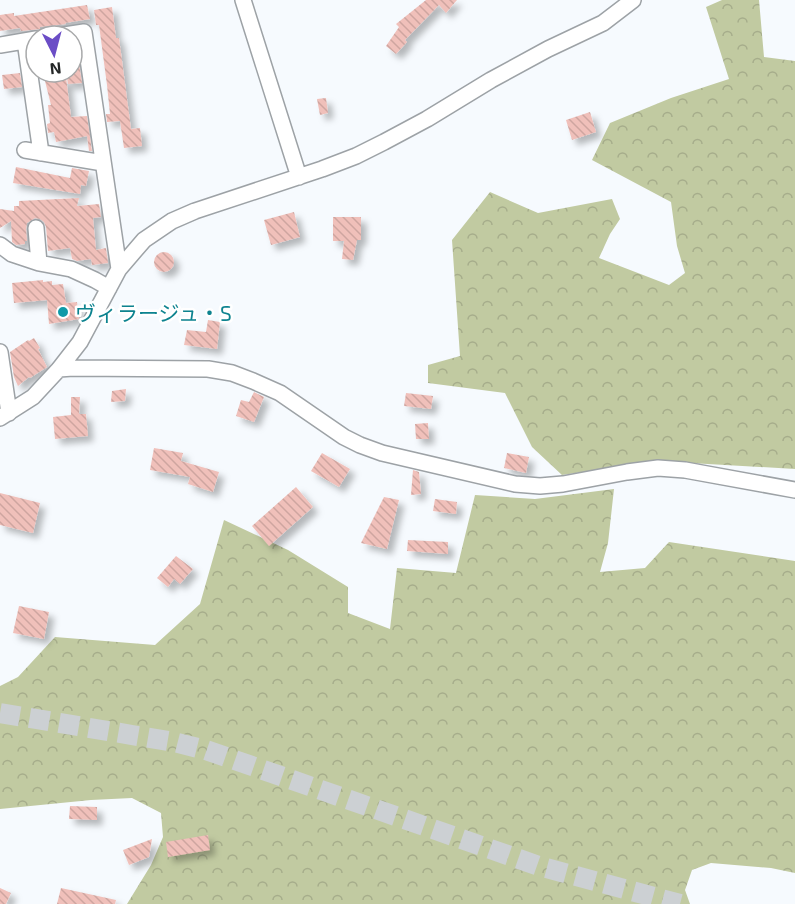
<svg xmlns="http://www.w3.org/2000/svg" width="795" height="904" viewBox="0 0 795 904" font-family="'Exo 2','Noto Sans JP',sans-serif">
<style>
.forest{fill:url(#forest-crowns)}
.building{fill:url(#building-back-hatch);filter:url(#shadow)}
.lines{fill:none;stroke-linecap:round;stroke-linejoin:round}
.major-tunnel{stroke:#ccd0d3;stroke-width:20;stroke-dasharray:20 10;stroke-linecap:butt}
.minor-casing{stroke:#9da2a6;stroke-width:18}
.minor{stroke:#fff;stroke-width:15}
.culture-dot{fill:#0f9aa8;stroke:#fff;stroke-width:2}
.labels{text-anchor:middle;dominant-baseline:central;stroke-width:5;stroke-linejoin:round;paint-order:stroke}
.culture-label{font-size:21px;fill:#0d838f;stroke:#fff;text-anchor:start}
</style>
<defs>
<pattern id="forest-crowns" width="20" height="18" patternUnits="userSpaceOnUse" patternTransform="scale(1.5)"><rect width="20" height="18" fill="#c1caa1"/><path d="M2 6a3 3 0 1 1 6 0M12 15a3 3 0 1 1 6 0" fill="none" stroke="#a6ad8b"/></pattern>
<pattern id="building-back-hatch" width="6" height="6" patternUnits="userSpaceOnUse" patternTransform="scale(1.5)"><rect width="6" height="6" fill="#f0c0ba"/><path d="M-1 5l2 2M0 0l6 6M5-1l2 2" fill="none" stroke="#cea5a0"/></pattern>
<filter id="shadow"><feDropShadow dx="5.5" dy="5.5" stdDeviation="3" flood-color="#0004"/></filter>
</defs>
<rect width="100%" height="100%" fill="#f6fafe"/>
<path class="forest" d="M722,0H759L764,57L795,61V469L656,461L562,475L532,447L505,393L428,383V365L460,356L452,240L490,192L538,213L612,199L620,219L610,234L599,258L669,285L685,273L677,246L671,202L592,160L610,123L671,98L729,79L706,7Z
M614,489L608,543L600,572L645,568L669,542L795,561V873L771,868L711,863L692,870L685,890L690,904H127L151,865L163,837L161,813L132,798L91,800L0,809V686L18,677L55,637L155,645L200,604L224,520L288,550L348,587V613L390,629L397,568L456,573L475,495L535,499Z"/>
<path class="building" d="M426,0H457L446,13L439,5L405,40L407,42L396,54L386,46L399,27L396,24Z
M87,5L90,19L65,23L66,24L40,27V29L21,31L20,28L0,31V15L14,13V16Z
M112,7L116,38H119L131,129L140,128L142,146L124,148L120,121L107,122L106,114H110L107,85L99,25H96L94,10Z
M76,44L82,83L68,84L66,72H72V45Z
M20,73L22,87L4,89L2,75Z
M66,77L71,117L87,116L92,151H89L87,136L56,142L54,132L48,133L47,124L50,123L48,105H51L45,81Z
M326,98L328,113L320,115L317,99Z
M590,112L596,132L572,140L566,120Z
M16,167L70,178L72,168L89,171L86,186L81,185L80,194L13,183Z
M79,198L77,206L99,204L101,217L93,218L96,250L106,248L108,263L92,265L91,259L77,261L72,259L70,248L48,251L46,227L44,222L40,219L35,218L27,223L26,229L27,241H25V244L16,245L12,242L11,221L0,228V209L14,211V206H19V201Z
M294,212L300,237L271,245L264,220Z
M333,217H361V240H357L353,260L342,259L344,241H333Z
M154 262a10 10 0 1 1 20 0a10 10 0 1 1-20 0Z
M43,280V282L52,281V285L63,284L66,303L77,302L79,319L49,324L47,300L14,303L12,283Z
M208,320L220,322L217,349L184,345L187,330L206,332Z
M34,338L40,348L38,349L47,367L30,378L29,377L18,386L14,377L10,352L28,340L29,341Z
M126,389L125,401L111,402L112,391Z
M254,392L264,397L254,422L236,416L241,400L249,402Z
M406,393L433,396L431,409L404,406Z
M71,397H80L79,414H86L88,436L55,439L53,417L71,415Z
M428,423L429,439H416L415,424Z
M154,448L183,453L181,461L219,472L213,492L188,484L190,477L150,470Z
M322,453L350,469L339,487L311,471Z
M507,453L529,457L526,473L504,468Z
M413,470L419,472L421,494L411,495Z
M296,487L313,507L269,546L252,526Z
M0,493L40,503L33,533L0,525Z
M384,497L399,500L387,549L361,543Z
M435,499L457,502L456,514L433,511Z
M408,540L448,542V554L407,551Z
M176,556L193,569L180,584L174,579L168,587L157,578Z
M19,606L49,612L44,639L13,633Z
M70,806L97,807V820L69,819Z
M208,835L210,850L168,857L166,842Z
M152,839L149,857L129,865L123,850Z
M0,888L11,893L6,904H0Z
M61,888L116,900L115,904H57Z"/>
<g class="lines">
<path class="major-tunnel" d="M0,713L174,742L206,750L539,866L680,904"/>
<g class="minor-casing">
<path id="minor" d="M243,0L299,177
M58,36L84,32L119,269
M25,41L41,153
M0,45L36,39
M25,150L103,163
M36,228L39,263
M0,245L12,254L39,263L71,269L95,280L109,288
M0,352L9,413
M59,369L73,368L208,369L232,373L253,381L280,393L344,437L360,445L382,453L515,484L540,486L563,484L627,472L658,468L685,470L795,490
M0,418L33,397L59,369L80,342L119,269L144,240L172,221L195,211L322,169L356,156L384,142L427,119L491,80L548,49L603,23L633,0"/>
</g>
<use href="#minor" class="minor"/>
</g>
<circle class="culture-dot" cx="63" cy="312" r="6"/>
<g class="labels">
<g class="culture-label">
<text x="75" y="312">ヴィラージュ・S</text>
</g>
</g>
<g transform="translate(54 54) rotate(174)"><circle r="28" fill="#ffffff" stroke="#a7a8a9" stroke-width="1.5"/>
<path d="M0-4.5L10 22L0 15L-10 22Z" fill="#6b4dc6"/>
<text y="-9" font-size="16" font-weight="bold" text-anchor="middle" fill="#242627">N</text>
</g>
</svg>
